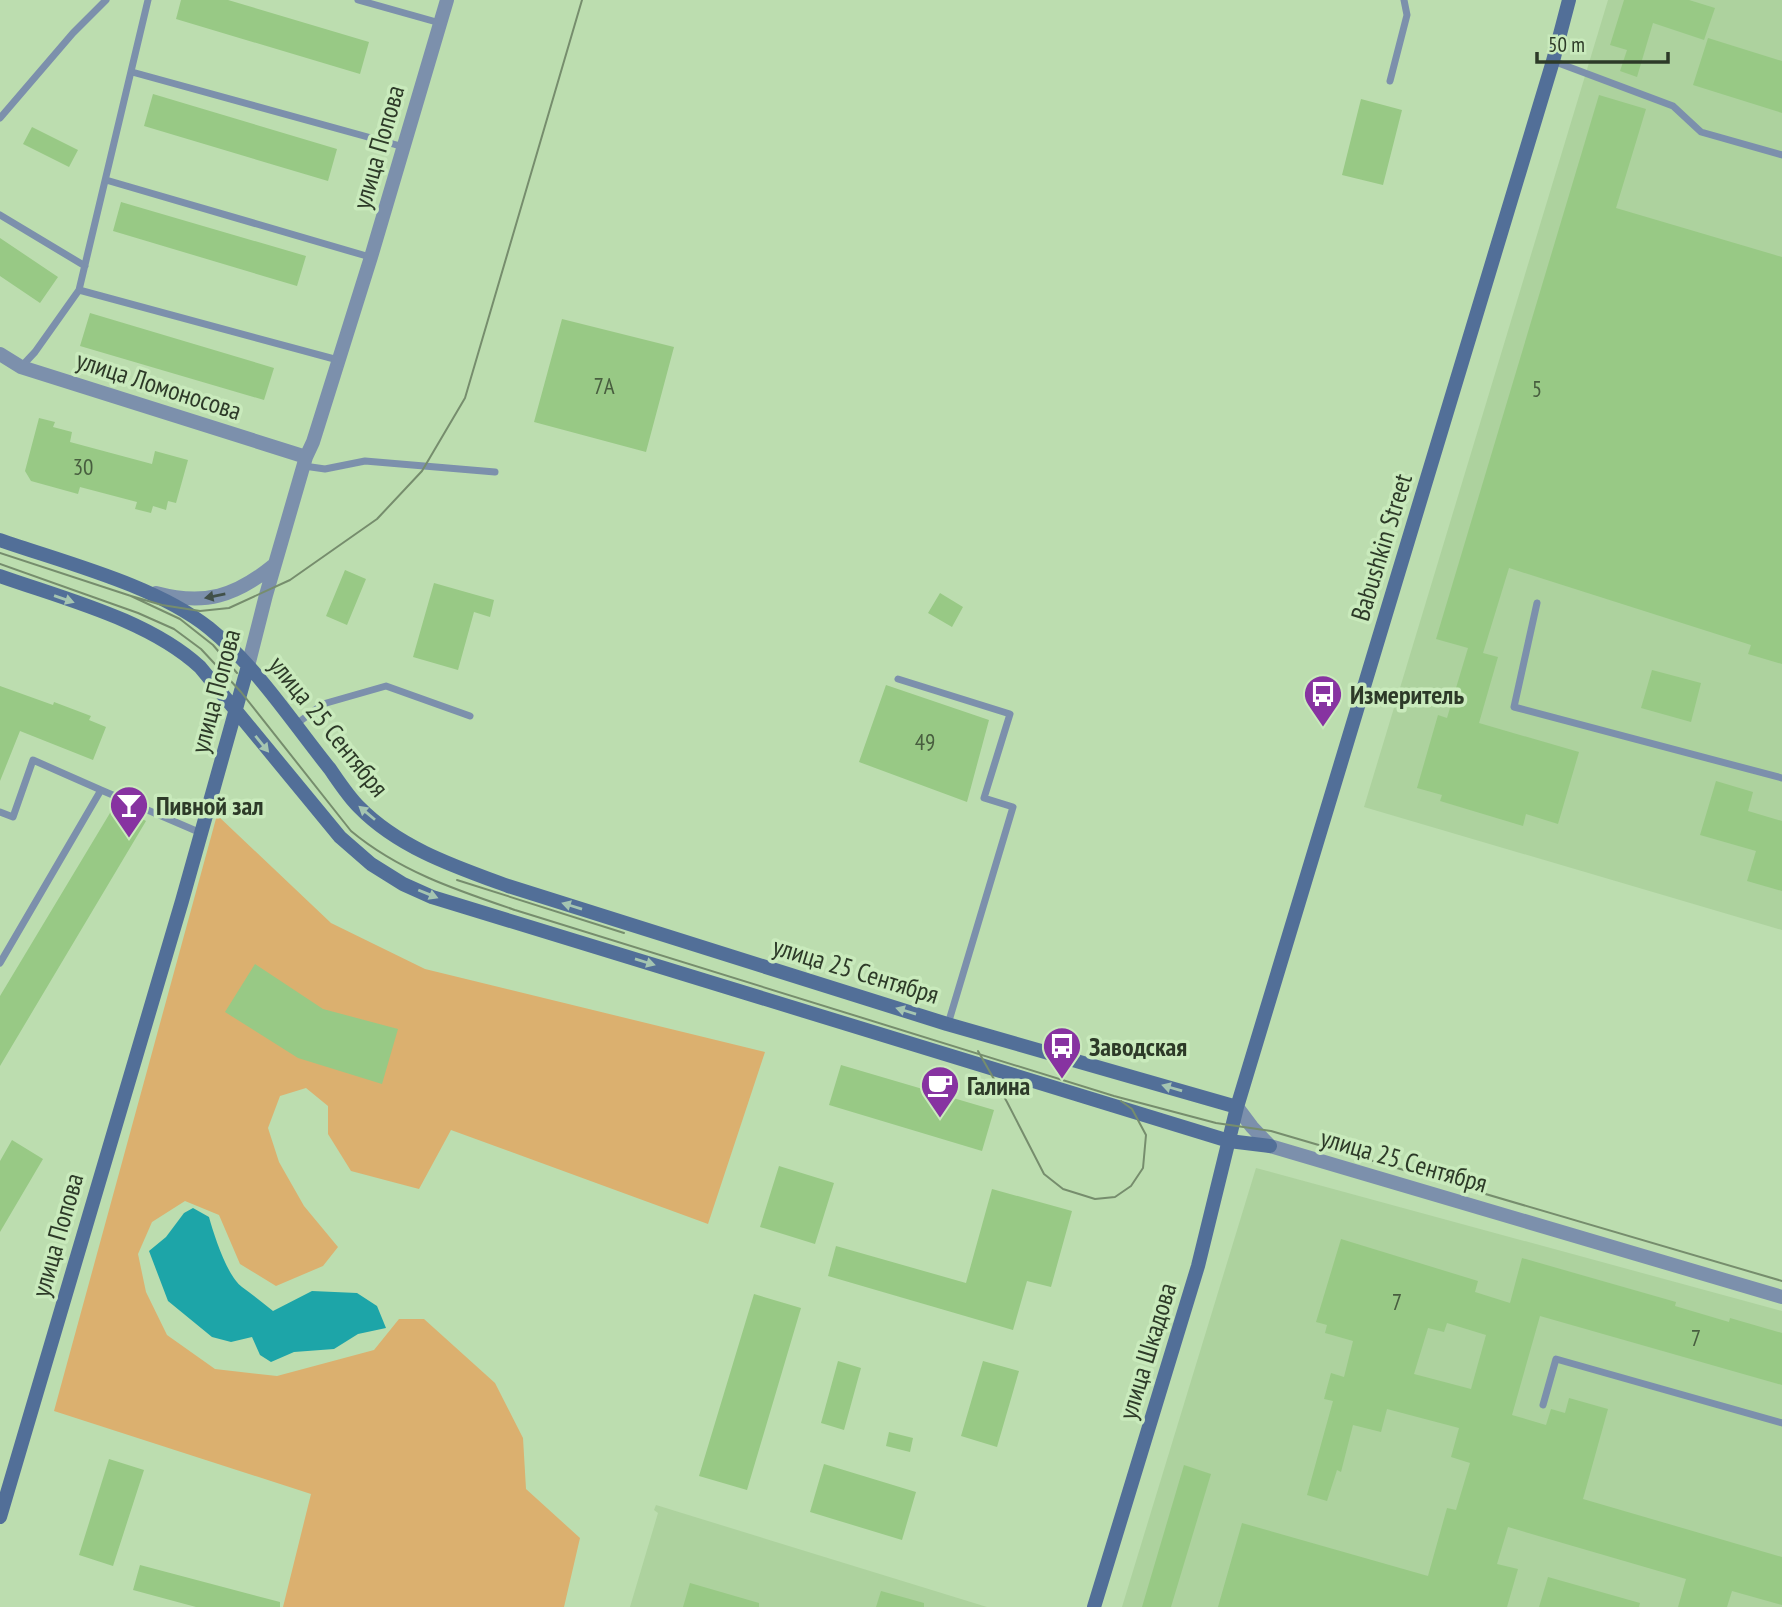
<svg xmlns="http://www.w3.org/2000/svg" width="1782" height="1607" viewBox="0 0 1782 1607" font-family="'PT Sans Narrow',sans-serif">
<style>
.built{fill:#add29e}
.green{fill:#dbb06f}
.water{fill:#1da5a8}
.building{fill:#98c985;fill-rule:evenodd}
.lines{fill:none;stroke-linecap:round;stroke-linejoin:round}
.lane{stroke:#7c90ac;stroke-width:7}
.street{stroke:#7c90ac;stroke-width:14}
.secondary{stroke:#526f98;stroke-width:14}
.tram{stroke:#768d6d;stroke-width:2}
.oneway{fill:#415049}
.oneway2{fill:#a5c5b1}
.labels{text-anchor:middle;dominant-baseline:central;stroke-width:7;stroke-linejoin:round;paint-order:stroke}
.number-label{font-size:23px;fill:#485e3f}
.street-label{font-size:26px;fill:#2d3a28;stroke:#c9eabc}
.poi-label{font-size:26px;font-weight:bold;fill:#2d3a28;stroke:#c9eabc;text-anchor:start}
</style>
<rect width="100%" height="100%" fill="#bcddaf"/>
<path class="built" d="M1608,0H1782V930L1364,807Z
M1256,1168L1782,1311V1607H1122Z
M656,1505L987,1607H630L658,1513L654,1510Z"/>
<path class="green" d="M217,815L331,923L425,969L765,1052L708,1224L451,1130L419,1189L351,1171L328,1134V1106L306,1088L280,1096L268,1128L279,1162L304,1206L338,1247L323,1266L276,1286L240,1264L219,1215L185,1201L152,1222L138,1254L146,1292L167,1335L215,1369L277,1376L374,1350L399,1319H424L495,1383L523,1438L526,1489L580,1538L564,1607H283L311,1494L54,1411Z"/>
<path class="water" d="M193,1208L209,1217C214,1235 227,1276 242,1287C253,1295 263,1303 273,1311L312,1291L357,1293L377,1306L386,1328L358,1334L334,1349L294,1352L271,1362L260,1355L252,1337L231,1342L212,1337L168,1301L149,1251L166,1237L184,1213Z"/>
<path class="building" d="M181,0H228L369,42L360,74L176,19Z
M1624,0H1689L1715,8L1704,40L1653,23L1637,77L1620,71L1627,50L1610,45Z
M1708,38L1782,61V113L1693,85Z
M153,94L337,149L328,181L144,126Z
M1599,95L1646,109L1616,208L1782,257V664L1748,654L1751,645L1509,568L1483,653L1498,657L1479,723L1579,752L1558,824L1526,814L1523,826L1440,801L1442,795L1417,788L1438,715L1447,718L1468,648L1436,639Z
M1361,99L1402,110L1383,185L1342,175Z
M32,127L78,150L69,167L23,144Z
M121,202L306,256L297,286L113,231Z
M0,238L58,277L40,303L0,276Z
M90,313L274,368L264,400L80,346Z
M562,319L674,347L646,452L534,422Z
M39,418L55,422L53,427L72,432L70,442L152,464L155,451L188,460L176,503L168,501L166,510L153,506L151,513L135,509L137,502L80,487L78,494L31,481L25,471Z
M345,570L366,579L347,625L326,616Z
M434,583L494,600L490,617L474,612L458,670L413,657Z
M940,593L963,607L952,627L928,613Z
M1652,670L1701,683L1691,722L1641,708Z
M886,685L989,720L967,802L859,762Z
M0,686L53,705L54,702L91,716L89,720L106,727L93,760L20,731L0,781Z
M1716,781L1753,792L1748,811L1782,821V891L1747,881L1756,851L1700,835Z
M116,803L146,821L0,1066V996Z
M255,964L323,1009L398,1029L382,1084L298,1058L225,1012Z
M841,1065L994,1110L982,1151L829,1105Z
M12,1140L43,1159L0,1232V1161Z
M779,1166L834,1183L815,1244L760,1227Z
M992,1189L1072,1211L1051,1287L1027,1281L1013,1330L828,1276L836,1246L966,1283Z
M1341,1239L1478,1281L1475,1292L1510,1303L1522,1258L1676,1302L1675,1306L1729,1322L1730,1318L1782,1333V1385L1540,1316L1512,1415L1546,1425L1551,1409L1565,1413L1569,1398L1608,1409L1583,1499L1782,1557V1605L1732,1591L1727,1607H1678L1686,1579L1508,1527L1497,1564L1518,1569L1507,1607H1218L1242,1523L1428,1576L1447,1508L1456,1510L1470,1463L1451,1457L1459,1428L1387,1409L1381,1432L1353,1425L1341,1472L1337,1470L1327,1501L1307,1495L1333,1401L1324,1399L1331,1373L1344,1377L1353,1341L1325,1333L1327,1325L1316,1322ZM1447,1323L1486,1335L1471,1389L1414,1374L1428,1328L1444,1332Z
M754,1294L801,1308L747,1490L699,1476Z
M838,1361L861,1368L844,1430L821,1423Z
M983,1361L1019,1371L997,1447L961,1436Z
M889,1432L913,1438L910,1452L886,1446Z
M109,1459L144,1470L113,1566L79,1555Z
M824,1464L916,1492L902,1540L810,1512Z
M1184,1465L1211,1474L1171,1607H1142Z
M140,1565L280,1602V1607H196L133,1590Z
M1548,1577L1640,1603L1639,1607H1539Z
M690,1583L759,1603V1607H683Z
M881,1591L924,1603V1607H876Z"/>
<g class="lines">
<path class="lane" d="M358,0L440,23
M1553,61L1673,106L1701,132L1782,155
M132,72L404,147
M1390,81L1407,15L1404,0
M0,118L73,33L106,0
M106,180L370,257
M0,215L85,266
M79,290L338,360
M21,367L35,352L79,290L148,0
M304,466L325,469L365,461L495,472
M1537,603L1514,707L1782,778
M898,679L1010,714L984,798L1013,807L948,1024
M295,725L323,704L386,686L470,716
M0,812L13,817L33,760L101,790
M0,963L101,790L201,833
M1543,1405L1556,1359L1782,1423"/>
<path class="street" d="M0,354L21,367L306,457
M156,593C205,606 236,596 274,565
M248,666L266,595L306,457L313,442L371,257L447,0
M1237,1107L1252,1127L1270,1146L1782,1297"/>
<path class="secondary" d="M0,540C66,563 155,585 209,628C257,667 292,722 330,769C339,782 348,796 359,807C399,848 456,867 508,886L947,1024L1237,1107
M0,576C65,599 149,620 200,667L340,837L371,864L403,884L432,897L1229,1141L1270,1146
M0,1517L182,901L248,666
M1094,1607L1198,1266L1237,1107L1553,61L1569,0"/>
<path class="tram" d="M0,553L131,596L162,605L200,611L229,608L290,580L377,519L422,471L465,398L582,0
M0,564L138,613L174,629L201,649L241,692L351,831C399,871 456,890 515,910L1114,1096L1216,1123L1271,1131L1782,1281
M131,596L180,619L213,645L237,673
M457,880L624,933
M978,1051L1007,1102L1044,1174L1063,1189L1095,1199L1115,1197L1131,1186L1143,1168L1146,1135L1132,1109L1121,1101"/>
</g>
<defs><path id="oneway-solid" d="M-6-.8H1V-3.2L6.5 0L1 3.2V.8H-6Z" transform="scale(1.75)"/></defs>
<use class="oneway" href="#oneway-solid" transform="translate(215 596) rotate(169)"/>
<g class="oneway2">
<use href="#oneway-solid" transform="translate(64 599) rotate(19)"/>
<use href="#oneway-solid" transform="translate(262 744) rotate(51)"/>
<use href="#oneway-solid" transform="translate(367 813) rotate(-140)"/>
<use href="#oneway-solid" transform="translate(428 894) rotate(22)"/>
<use href="#oneway-solid" transform="translate(572 906) rotate(-163)"/>
<use href="#oneway-solid" transform="translate(645 962) rotate(17)"/>
<use href="#oneway-solid" transform="translate(906 1011) rotate(-163)"/>
<use href="#oneway-solid" transform="translate(1172 1088) rotate(-164)"/>
</g>
<defs>
<g id="bus-pin" transform="scale(2.0125)"><path d="M0 17L-7.5 6A9.5 9.5 0 1 1 7.5 6Z" fill="#8733a1" stroke="#c9eabc"/><path d="M-5-6H5V4H4V6H2V4H-2V6H-4V4H-5ZM-3.5-4V0h7V-4ZM-3.5 1.2v1.5H-2V1.2ZM2 1.2v1.5H3.5V1.2Z" fill="#fff"/></g>
<g id="bar-pin" transform="scale(2.0125)"><path d="M0 17L-7.5 6A9.5 9.5 0 1 1 7.5 6Z" fill="#8733a1" stroke="#c9eabc"/><path d="M-6-5H6L.8 .8V4.5H3.5V6h-7V4.5H-.8V.8Z" fill="#fff"/></g>
<g id="cafe-pin" transform="scale(2.0125)"><path d="M0 17L-7.5 6A9.5 9.5 0 1 1 7.5 6Z" fill="#8733a1" stroke="#c9eabc"/><path d="M-5.5-4.5H6V0H3Q3 3.5 0 3.5H-2.5Q-5.5 3.5-5.5 0ZM3-3.2v2h1.7v-2ZM-6 4.5H4V6H-6Z" fill="#fff"/></g>
</defs>
<g fill-rule="evenodd">
<use href="#bus-pin" x="1323" y="694"/>
<use href="#bar-pin" x="129" y="805"/>
<use href="#bus-pin" x="1062" y="1046"/>
<use href="#cafe-pin" x="940" y="1085"/>
</g>
<g class="labels">
<g class="number-label">
<text x="604" y="385">7А</text>
<text x="1537" y="388">5</text>
<text x="83" y="466">30</text>
<text x="925" y="741">49</text>
<text x="1397" y="1301">7</text>
<text x="1696" y="1337">7</text>
</g>
<g class="street-label">
<text transform="translate(378 147) rotate(-74)">улица Попова</text>
<text transform="translate(159 385) rotate(18)">улица Ломоносова</text>
<text transform="translate(1381 547) rotate(-73)">Babushkin Street</text>
<text transform="translate(215 691) rotate(-75)">улица Попова</text>
<text transform="translate(329 726) rotate(51)">улица 25 Сентября</text>
<text transform="translate(856 970) rotate(17)">улица 25 Сентября</text>
<text transform="translate(1404 1160) rotate(16)">улица 25 Сентября</text>
<text transform="translate(57 1235) rotate(-74)">улица Попова</text>
<text transform="translate(1147 1351) rotate(-73)">улица Шкадова</text>
</g>
<g class="poi-label">
<text x="1350" y="694">Измеритель</text>
<text x="156" y="805">Пивной зал</text>
<text x="1089" y="1046">Заводская</text>
<text x="967" y="1085">Галина</text>
</g>
</g>
<path d="M1537 52v10h131v-10" fill="none" stroke="#2d3a28" stroke-width="3.5"/>
<text x="1548" y="52" font-size="21" fill="#2d3a28" stroke="#c9eabc" stroke-width="5" paint-order="stroke">50 m</text>
</svg>
